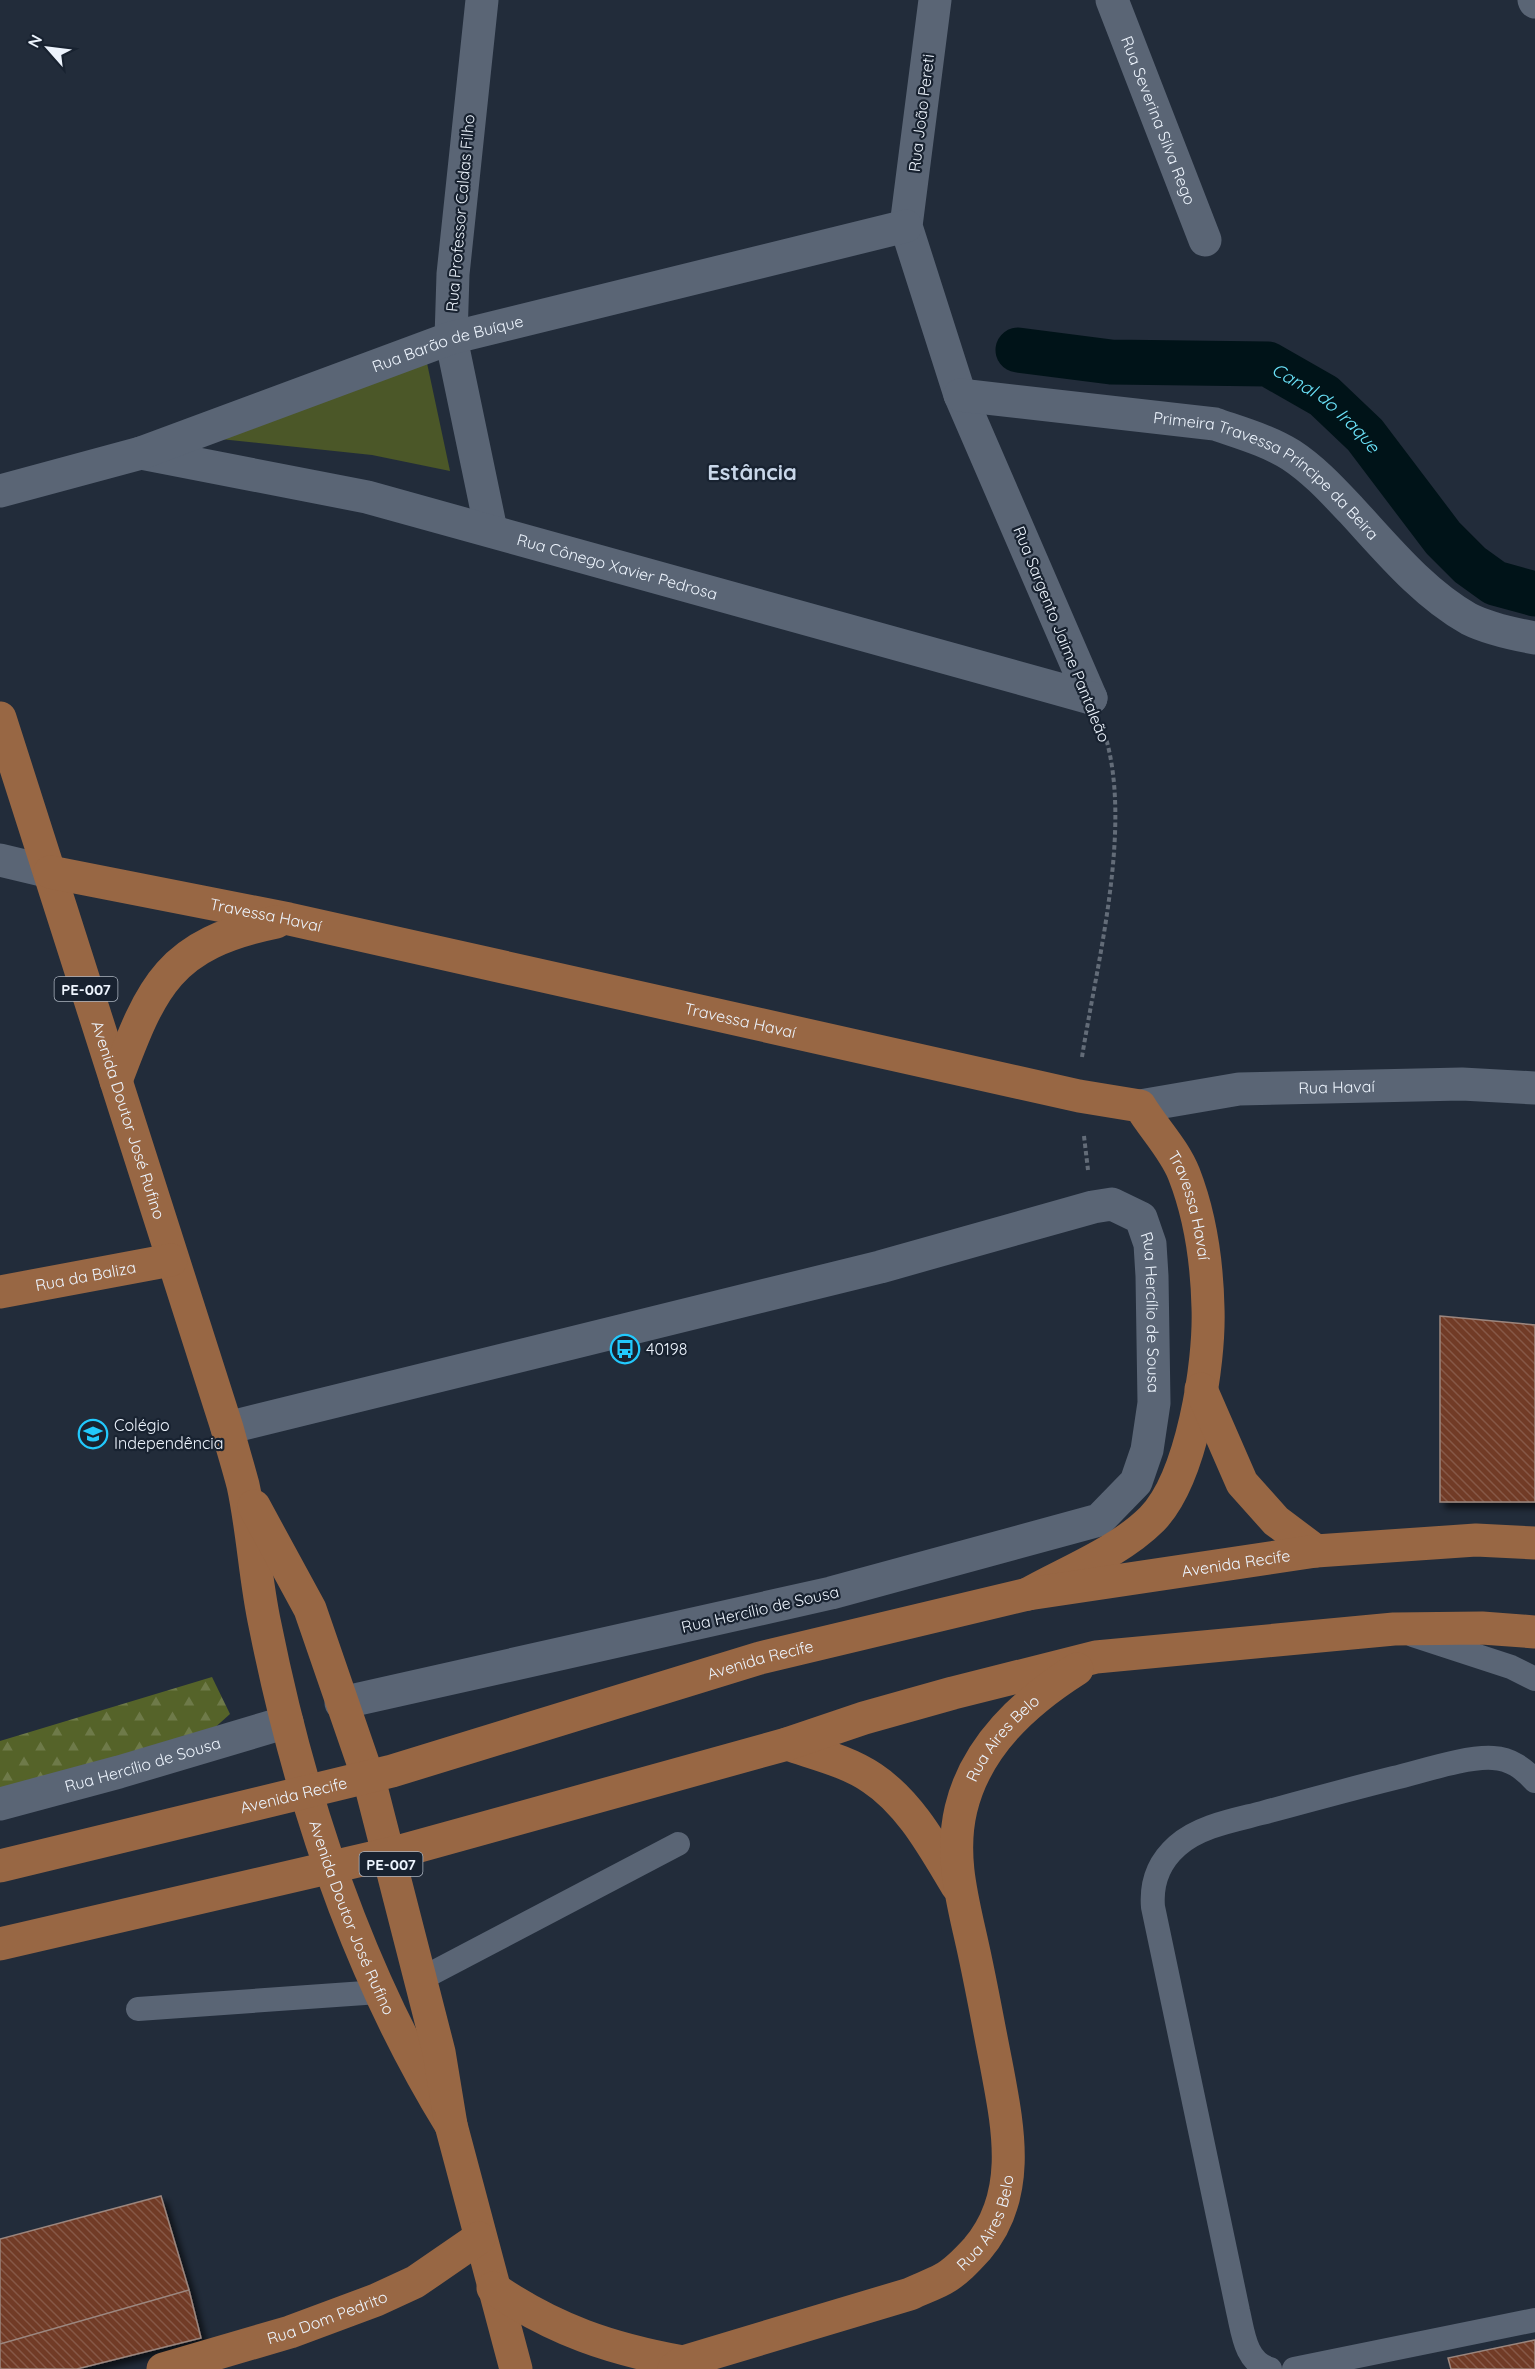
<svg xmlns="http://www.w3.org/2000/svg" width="1535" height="2369" viewBox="0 0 1535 2369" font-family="Quicksand,sans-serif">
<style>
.forest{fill:url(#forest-firs)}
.park{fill:#4b5728}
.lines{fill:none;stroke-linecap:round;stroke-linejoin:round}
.canal{stroke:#001318;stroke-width:45}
.building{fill:url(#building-back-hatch);stroke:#9b867e;stroke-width:1.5;filter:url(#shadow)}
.path{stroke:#636c78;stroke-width:4;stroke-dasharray:4.5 3;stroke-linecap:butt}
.lane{stroke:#5a6575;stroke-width:24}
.street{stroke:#5a6575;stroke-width:33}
.primary{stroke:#986744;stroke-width:33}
.labels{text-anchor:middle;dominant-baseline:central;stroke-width:4.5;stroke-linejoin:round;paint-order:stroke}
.shield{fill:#182230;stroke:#adb5c0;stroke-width:1.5}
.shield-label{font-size:15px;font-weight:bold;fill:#edf4fd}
.street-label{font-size:16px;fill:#edf4fd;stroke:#182230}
.poi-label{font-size:16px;fill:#edf4fd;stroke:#182230;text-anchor:start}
.water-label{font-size:18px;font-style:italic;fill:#6be4fb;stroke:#182230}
.district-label{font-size:22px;font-weight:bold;fill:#c9d7e9;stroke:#182230}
</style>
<defs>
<pattern id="forest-firs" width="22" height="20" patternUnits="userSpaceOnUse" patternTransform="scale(1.5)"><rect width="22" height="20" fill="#556329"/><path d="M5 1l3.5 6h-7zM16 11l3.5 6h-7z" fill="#6e7a49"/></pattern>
<pattern id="building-back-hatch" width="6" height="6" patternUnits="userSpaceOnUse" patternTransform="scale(1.5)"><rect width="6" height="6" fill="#713b26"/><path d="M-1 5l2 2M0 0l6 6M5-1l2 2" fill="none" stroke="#865846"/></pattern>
<filter id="shadow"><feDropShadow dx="5.5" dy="5.5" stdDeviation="3" flood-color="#0009"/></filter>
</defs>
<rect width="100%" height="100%" fill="#222c3a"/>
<path class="forest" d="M212,1677L230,1714L211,1731L0,1793V1741Z"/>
<path class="park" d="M427,363L450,471L372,455L201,437Z"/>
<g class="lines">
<path class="canal" id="s1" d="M1018,350L1111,362L1268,364L1324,396L1365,435L1443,538L1470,565L1495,583L1535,594"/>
</g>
<path class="building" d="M1440,1316L1535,1325V1502H1440Z
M161,2196L189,2290L0,2344V2239Z
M189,2290L201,2338L77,2369H0V2344Z
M1535,2340V2369H1451L1448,2358Z"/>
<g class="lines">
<path class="path" d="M1082,1057C1097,962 1133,827 1105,735
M1084,1136L1088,1170"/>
<path class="lane" d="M1413,1635L1511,1667L1535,1679
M421,1979L678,1844
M138,2009L379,1992
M1270,2369C1245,2362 1243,2332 1238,2311L1153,1907C1151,1883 1159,1862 1177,1846C1199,1826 1235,1820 1262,1813C1306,1801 1350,1789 1394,1778C1420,1772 1467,1756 1493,1758C1511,1759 1523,1768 1535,1781
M1294,2369L1535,2320"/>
<g class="street">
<path d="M482,0L453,274L451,338L491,530"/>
<path d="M935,0L906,226L960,395L1091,698"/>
<path id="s2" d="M1112,0L1205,240"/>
<path d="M1534,0L1535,2"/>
<path id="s3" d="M960,395L1215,424C1241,433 1269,441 1291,455C1314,470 1333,491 1352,511C1387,549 1423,593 1469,619C1489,629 1513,634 1535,638"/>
<path id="s4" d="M141,453L367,497L1091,698"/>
<path id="s5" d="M0,491L141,453L451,338L906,226"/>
<path d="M0,860L50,872"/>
<path id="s6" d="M1140,1106L1239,1089L1462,1084L1535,1088"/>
<path id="s7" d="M227,1428L880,1267L1093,1207L1112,1204L1141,1218L1150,1244L1152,1276L1154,1403L1147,1450L1136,1482L1099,1520L831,1593L341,1703"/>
<path id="s8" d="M0,1804L119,1772L287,1722"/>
</g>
<g class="primary">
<path id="s9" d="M0,718L227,1428C232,1447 238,1466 243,1485C253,1531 255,1579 265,1625C300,1799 357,1973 451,2125"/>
<path id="s10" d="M50,872L289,919L1079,1096L1140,1106C1154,1129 1174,1149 1184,1174C1200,1215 1207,1264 1208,1308C1210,1364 1192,1478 1152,1519C1119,1552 1069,1571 1028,1594"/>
<path d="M116,1081C152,985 169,944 276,922"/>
<path id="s11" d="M0,1292L171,1260"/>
<path d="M1201,1389L1242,1483L1276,1521L1316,1551"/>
<path d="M254,1506L310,1609L370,1783L439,2052L451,2125L516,2369"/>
<path d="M787,1744C816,1754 847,1761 872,1778C910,1803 934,1848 957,1886"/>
<path id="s12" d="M0,1866L392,1771L760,1658L1028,1594L1316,1551L1476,1540L1535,1543"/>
<path d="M0,1944L401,1851L787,1744L864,1718L953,1693L1096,1657L1394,1629L1482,1628L1535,1632"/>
<path d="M493,2288C554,2330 611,2349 683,2362"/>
<path id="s13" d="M163,2369L290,2332L376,2300L415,2282L479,2238"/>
<path id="s14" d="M674,2369L683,2362L910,2294C920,2289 932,2285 943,2279C956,2272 967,2260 977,2249C1023,2195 1008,2127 996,2063C988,2023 981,1983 972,1943C962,1898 950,1855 961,1809C976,1746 1025,1702 1077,1669"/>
</g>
</g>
<defs>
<g id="bus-ring" transform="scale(1.5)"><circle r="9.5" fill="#182230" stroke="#22c9fd" stroke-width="1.5"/><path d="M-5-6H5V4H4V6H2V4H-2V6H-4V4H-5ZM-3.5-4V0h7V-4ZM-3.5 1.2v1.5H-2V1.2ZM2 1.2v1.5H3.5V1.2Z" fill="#22c9fd"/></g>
<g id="school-ring" transform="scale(1.5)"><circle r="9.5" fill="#182230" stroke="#22c9fd" stroke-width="1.5"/><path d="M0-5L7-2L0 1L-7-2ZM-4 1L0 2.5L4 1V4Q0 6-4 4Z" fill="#22c9fd"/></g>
</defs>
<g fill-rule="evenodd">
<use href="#bus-ring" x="625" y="1349"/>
<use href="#school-ring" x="93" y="1434"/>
</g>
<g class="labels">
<g class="shield">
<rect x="54.5" y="977" width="63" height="24" rx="4.5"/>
<rect x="359.5" y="1852" width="63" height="24" rx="4.5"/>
</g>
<g class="shield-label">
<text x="86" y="989">PE-007</text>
<text x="391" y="1864">PE-007</text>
</g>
<g class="street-label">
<text transform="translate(921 113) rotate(-83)">Rua João Pereti</text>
<text stroke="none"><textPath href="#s2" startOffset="129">Rua Severina Silva Rego</textPath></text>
<text transform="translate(460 213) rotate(-85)">Rua Professor Caldas Filho</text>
<text stroke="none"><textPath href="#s5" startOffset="472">Rua Barão de Buíque</textPath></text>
<text stroke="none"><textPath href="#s3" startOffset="326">Primeira Travessa Príncipe da Beira</textPath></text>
<text stroke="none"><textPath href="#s4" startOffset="490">Rua Cônego Xavier Pedrosa</textPath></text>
<text transform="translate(1062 634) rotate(68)">Rua Sargento Jaime Pantaleão</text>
<text stroke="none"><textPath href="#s10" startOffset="220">Travessa Havaí</textPath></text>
<text stroke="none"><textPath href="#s10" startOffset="706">Travessa Havaí</textPath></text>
<text stroke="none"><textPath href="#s6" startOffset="198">Rua Havaí</textPath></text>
<text stroke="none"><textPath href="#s9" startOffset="422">Avenida Doutor José Rufino</textPath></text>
<text stroke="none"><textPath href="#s10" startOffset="1228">Travessa Havaí</textPath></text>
<text stroke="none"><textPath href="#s11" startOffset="87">Rua da Baliza</textPath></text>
<text stroke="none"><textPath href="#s7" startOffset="1041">Rua Hercílio de Sousa</textPath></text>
<text stroke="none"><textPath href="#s12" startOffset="1274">Avenida Recife</textPath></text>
<text transform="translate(760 1609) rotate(-13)">Rua Hercílio de Sousa</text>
<text stroke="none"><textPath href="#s12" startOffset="788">Avenida Recife</textPath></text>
<text stroke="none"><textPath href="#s14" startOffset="866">Rua Aires Belo</textPath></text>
<text stroke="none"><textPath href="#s8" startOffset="148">Rua Hercílio de Sousa</textPath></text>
<text stroke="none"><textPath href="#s12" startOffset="302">Avenida Recife</textPath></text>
<text stroke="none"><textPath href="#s9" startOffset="1252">Avenida Doutor José Rufino</textPath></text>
<text stroke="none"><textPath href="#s14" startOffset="358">Rua Aires Belo</textPath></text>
<text stroke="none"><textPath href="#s13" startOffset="172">Rua Dom Pedrito</textPath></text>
</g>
<g class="poi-label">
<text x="646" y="1349">40198</text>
<text x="114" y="1425">Colégio<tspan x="114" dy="18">Independência</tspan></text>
</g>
<g class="water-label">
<text stroke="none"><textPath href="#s1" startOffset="324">Canal do Iraque</textPath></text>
</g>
<g class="district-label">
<text x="752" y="472">Estância</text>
</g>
</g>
<g transform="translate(48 48) rotate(298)" stroke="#182230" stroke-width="4.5" paint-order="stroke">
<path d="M0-4.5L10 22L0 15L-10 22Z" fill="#edf4fd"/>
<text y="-9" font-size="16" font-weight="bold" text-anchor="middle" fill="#edf4fd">N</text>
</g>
</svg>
